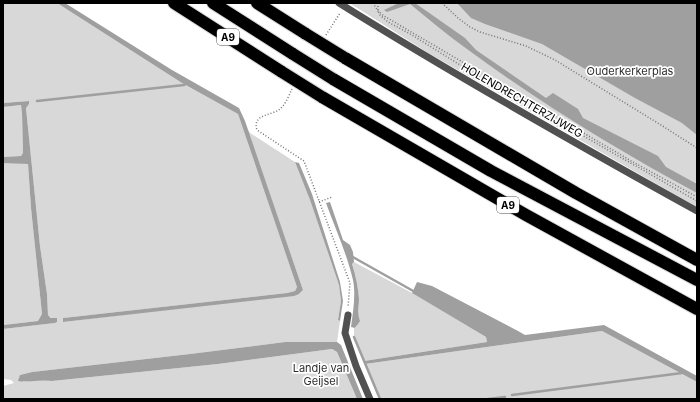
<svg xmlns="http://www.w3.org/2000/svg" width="700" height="402" viewBox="0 0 700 402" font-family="Inter,sans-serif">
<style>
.green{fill:#d8d8d8;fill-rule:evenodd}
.water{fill:#9f9f9f}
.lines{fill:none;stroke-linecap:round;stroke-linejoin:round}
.stream{stroke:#9f9f9f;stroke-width:2.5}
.highway-casing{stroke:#dbdbdb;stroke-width:14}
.path{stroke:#737373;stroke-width:1.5;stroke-dasharray:1 2;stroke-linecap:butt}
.street{stroke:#515151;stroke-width:7}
.highway{stroke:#000;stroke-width:12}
.highway-bridge-casing{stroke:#dbdbdb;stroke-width:14;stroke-linecap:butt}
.highway-bridge{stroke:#000;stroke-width:12}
.labels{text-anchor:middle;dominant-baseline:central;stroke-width:3.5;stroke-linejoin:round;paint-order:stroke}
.shield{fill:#fff;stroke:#4c4c4c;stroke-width:1}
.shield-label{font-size:10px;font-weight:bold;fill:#000}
.park-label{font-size:11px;fill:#2f2f2f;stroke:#fff}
.street-label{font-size:11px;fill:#000;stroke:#fff}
</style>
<rect width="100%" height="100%" fill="#fff"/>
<path class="green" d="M3,3H57L182,83L238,114L297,287L295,291L287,293L63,318V322L299,294L303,290L247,128L250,133L295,162L310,200L339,285L341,301L338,320L340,321L337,342H285L190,354L32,372L20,375L23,382L44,380L52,381L218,364L332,349L337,352L357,399H3V386L14,383L11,380L3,379V329L55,323L57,322L48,315L47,294L40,246L26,108L29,104V101L3,103Z
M352,3H697V207L430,54L351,4ZM538,98L667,176L579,125Z
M21,105L22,112L23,153L21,156L3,157V107Z
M12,162L28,164L31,208L42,314L38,321L3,325V163Z
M354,262L412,293L486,337L487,342L364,361L354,337V328H356C361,307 359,284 352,264Z
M602,331L697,382V399H501L500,397L487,399H380L365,364Z"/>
<path class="water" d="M57,3H65L172,70L239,108L245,121L303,290L299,294L294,296L63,322V318L287,293L295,291L297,287L238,114L182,83Z
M399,3H415L465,38L476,50L546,98L553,93L578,109L583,118L658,156L666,167L697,184V193C617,150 540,103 467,49C447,35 429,19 410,4L387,12L384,10Z
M457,3H697V135L682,123L635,98L542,44L485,24L471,18Z
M29,101V104L26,108L40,246L47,294L48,315L51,318H57V322L55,323L3,329V325L38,321L42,314L31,208L28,164L3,163V157L21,156L23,153L22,113L21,105L3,107V103Z
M295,162L299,163L312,194L340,282L343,301L340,321L338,320L341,301L339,285L310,200Z
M330,202L343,240L350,245L353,252L354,262L352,264C356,276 358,287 359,299C359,306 357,314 360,321L355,328L351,327C353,312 356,295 353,280C347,254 335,228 326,203Z
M417,282L432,286L518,331L525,335L604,325L697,376V382L602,331L365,364L364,361L487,342L486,337L412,293Z
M285,342H337L341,345L363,399H357L337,352L332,349L218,364L52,381C40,379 29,383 18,381L20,375L32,372L190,354Z"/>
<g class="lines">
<path class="stream" d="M37,101L184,85L187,82
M351,256L415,292
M354,337L380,399
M512,395L682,373
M488,399L505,397"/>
<g class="highway-casing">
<path id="highway" d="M174,3L282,72
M213,3L293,54
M257,3L306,34
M345,58L576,193L697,260
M333,79L491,171L697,280
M322,97L526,215L697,309"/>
</g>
<path class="path" d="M373,3L378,11L384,16L633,162L697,197
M378,3V11L380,15L388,22L412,35L505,93
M442,3L458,18L470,27L480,32L526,46L555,60L661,125L697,148
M326,35L340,13
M292,89C289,95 286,104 280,109C271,116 252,114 257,130L304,161L350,283L348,307
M536,111L566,126L697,201
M319,202L332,197"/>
<path class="street" d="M339,3C456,76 576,144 697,211
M348,315L345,333L356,366L370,399"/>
<use href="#highway" class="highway"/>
<g class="highway-bridge-casing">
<path id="highway-bridge" d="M306,34L345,58
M293,54L333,79
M282,72L322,97"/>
</g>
<use href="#highway-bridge" class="highway-bridge"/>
</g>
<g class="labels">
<g class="shield">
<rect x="217" y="29" width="22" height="16" rx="3"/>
<rect x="497" y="197" width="22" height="16" rx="3"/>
</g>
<g class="shield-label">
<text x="228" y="37">A9</text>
<text x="508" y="205">A9</text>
</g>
<g class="park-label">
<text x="630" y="71">Ouderkerkerplas</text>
<text x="321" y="368">Landje van<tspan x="321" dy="13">Geijsel</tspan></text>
</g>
<g class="street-label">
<text transform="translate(522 100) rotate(30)">HOLENDRECHTERZIJWEG</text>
</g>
</g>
<rect width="700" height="402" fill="none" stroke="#000000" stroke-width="8"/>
</svg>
